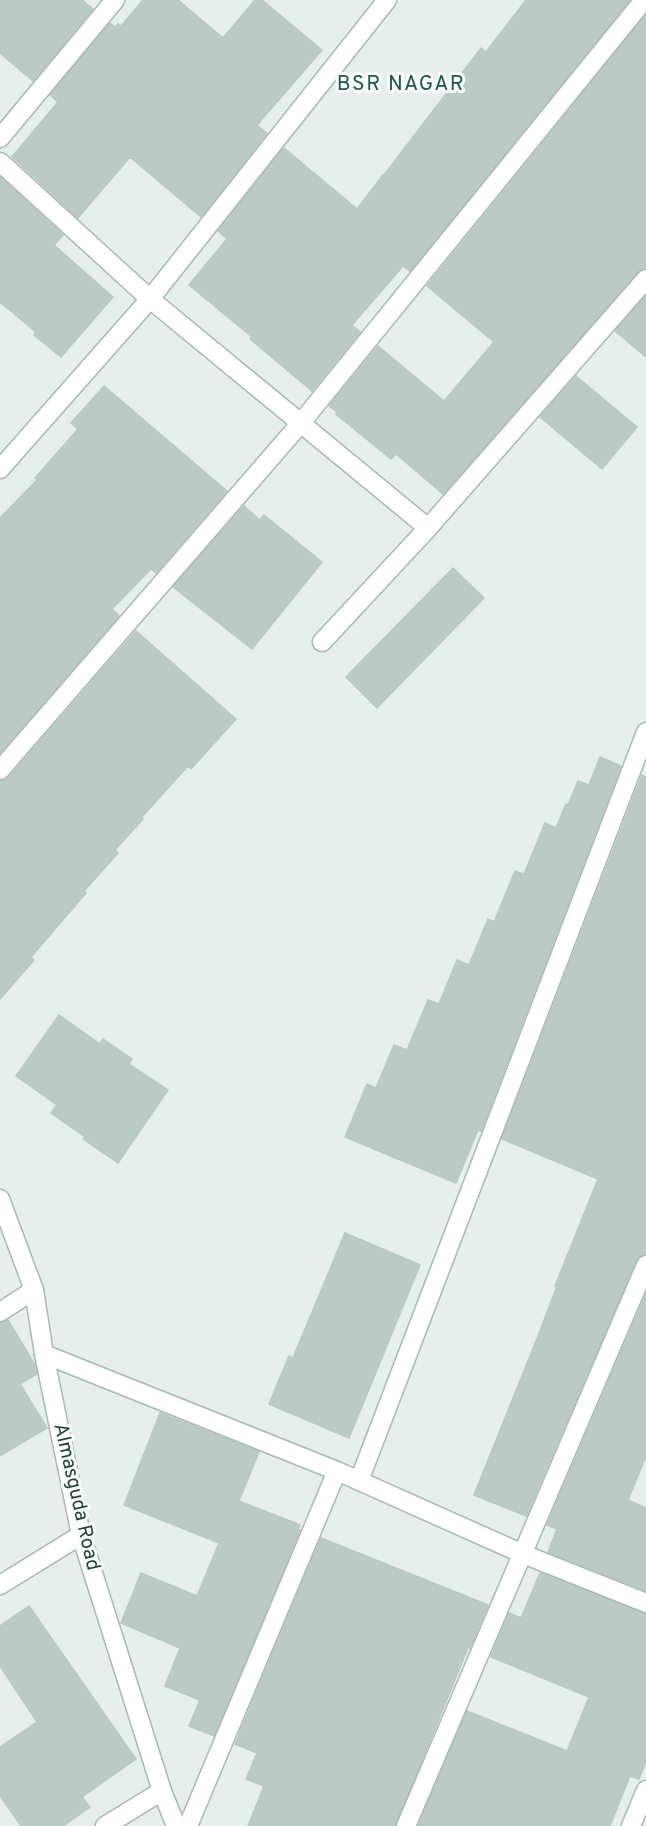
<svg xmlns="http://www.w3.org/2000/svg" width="646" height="1826" viewBox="0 0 646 1826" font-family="Overpass,sans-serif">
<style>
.building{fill:#bbcac4;stroke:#b8c9c2;stroke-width:1.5}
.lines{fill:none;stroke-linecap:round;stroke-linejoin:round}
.minor-casing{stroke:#a8b8b2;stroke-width:21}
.tertiary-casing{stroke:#a8b8b2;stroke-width:21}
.minor{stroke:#fff;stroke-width:18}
.tertiary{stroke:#fff;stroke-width:18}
.labels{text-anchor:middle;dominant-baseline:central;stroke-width:6;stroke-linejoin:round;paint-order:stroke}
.street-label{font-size:20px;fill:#24423a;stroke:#f7fbf9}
.neighbourhood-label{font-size:21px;letter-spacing:1.5px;fill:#1f5548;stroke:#f7fbf9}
</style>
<rect width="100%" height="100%" fill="#e6efeb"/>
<path class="building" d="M0,0H82L93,9L33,81L0,53Z
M143,0H178L223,38L255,0H262L322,50L257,125L267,133L201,217L130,157L78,218L12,157L58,102L50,95L110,23L115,27L118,24L121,26Z
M526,0H630L410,271L403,266L352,325L360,332L312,391L250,339L252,337L189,285L227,239L218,231L284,148L357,209L383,175H384L481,48L486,52Z
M646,15V268L638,272L443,494L396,454L391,459L336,414L337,412L329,406L378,346L444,401L494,342L427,286Z
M0,177L63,235L54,245L113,297L61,357L34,335L36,332L0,302Z
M646,296V357L615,331Z
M576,376L637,427L602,469L540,417Z
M104,386L227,491L156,573L151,569L112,609L119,616L0,753V518L37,480L35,478L78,429L71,423Z
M244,506L260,520L264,515L322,562L252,649L173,587Z
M453,568L484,598L377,708L346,677Z
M136,631L236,719L191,769L188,766L141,818L143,819L115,850L118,853L84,891L86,893L31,957L34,960L0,999V781L9,777Z
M600,757L621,766L481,1131L478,1130L456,1183L345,1137L367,1084L376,1088L394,1045L407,1050L428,1000L439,1004L457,960L469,965L488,919L494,922L515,871L524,874L545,823L556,828L566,804L568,805L578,781L589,785Z
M642,775L646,777V1254L640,1256L636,1261L526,1516L474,1495L538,1336L557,1286H555L598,1179L502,1139Z
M59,1015L100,1044L103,1039L132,1059L129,1064L168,1090L118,1163L83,1139L85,1137L51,1113L57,1105L16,1076Z
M345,1233L420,1265L349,1438L269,1404L289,1356L293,1358Z
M646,1294V1456L628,1500L646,1508V1591L548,1552L557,1529L547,1525Z
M8,1320L35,1365L37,1374L20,1384L47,1428L0,1456V1323Z
M160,1413L259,1452L239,1501L300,1525L298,1529L300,1530L214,1736L189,1726L200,1700L165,1686L180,1648L121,1623L141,1573L197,1596L219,1543L124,1505Z
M321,1538L488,1605L470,1648H468L395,1826H248L264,1786L246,1779L257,1753L235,1744Z
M540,1573L646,1614V1761L639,1779L630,1776L610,1826H418L467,1711L567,1751L589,1697L491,1657L509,1613L521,1618Z
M29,1606L136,1759L82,1797L90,1807L63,1826H21L0,1796V1747L37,1722L0,1666V1626Z"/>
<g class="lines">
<g class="minor-casing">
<path id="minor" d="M0,138L115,0
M0,162L150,299L428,528
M0,469L150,299L387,0
M322,642L428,528L646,279
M0,770L300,424L644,0
M0,1312L34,1290
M44,1354L337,1471L523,1554L646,1603
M359,1481L646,732
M0,1585L81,1535
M105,1826L162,1791
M188,1826L337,1471
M406,1826L646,1265
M631,1826L646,1790"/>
</g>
<g class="tertiary-casing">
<path id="tertiary" d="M0,1199L34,1290L44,1354L81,1535L162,1791L176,1826"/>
</g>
<use href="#minor" class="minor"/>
<use href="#tertiary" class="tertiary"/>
</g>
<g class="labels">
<g class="street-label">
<text transform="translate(76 1497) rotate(77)">Almasguda Road</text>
</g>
<g class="neighbourhood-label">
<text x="401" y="84">BSR NAGAR</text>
</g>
</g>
</svg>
